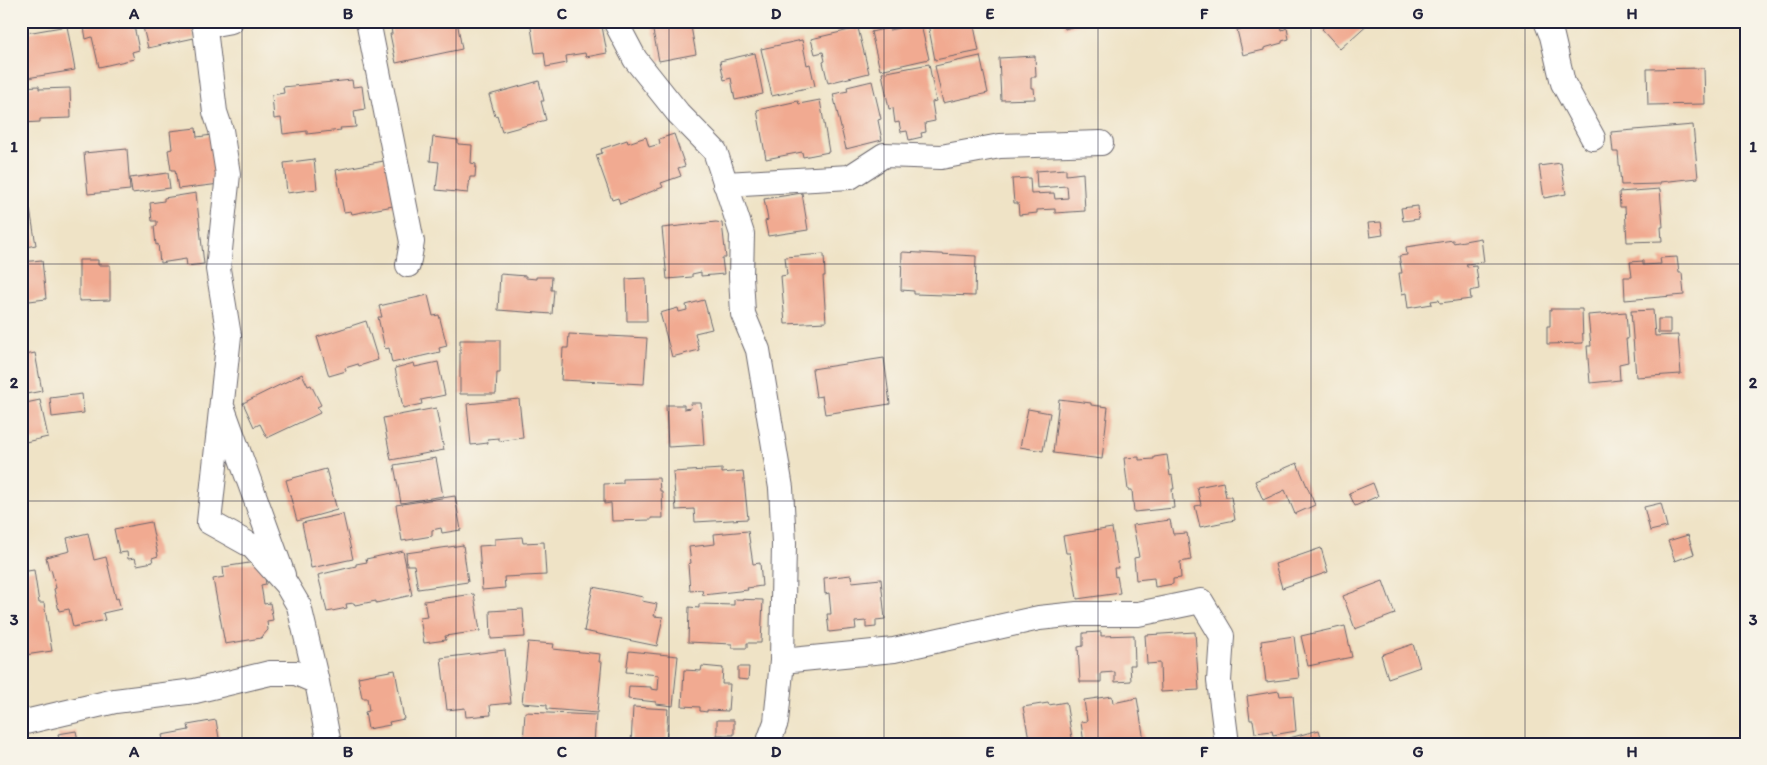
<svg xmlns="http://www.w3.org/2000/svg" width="1767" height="765" viewBox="0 0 1767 765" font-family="Itim,sans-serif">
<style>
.building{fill:#f1aa91}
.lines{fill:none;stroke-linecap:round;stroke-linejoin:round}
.street-casing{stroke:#6a666c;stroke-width:26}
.street{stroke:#fff;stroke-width:24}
.grid{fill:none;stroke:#22223b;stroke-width:1;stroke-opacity:0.55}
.neatline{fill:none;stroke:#22223b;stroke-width:2}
.grid-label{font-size:16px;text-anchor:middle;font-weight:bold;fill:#22223b}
</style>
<rect width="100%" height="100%" fill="#f7f3e8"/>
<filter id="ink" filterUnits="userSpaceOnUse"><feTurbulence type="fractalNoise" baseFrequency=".02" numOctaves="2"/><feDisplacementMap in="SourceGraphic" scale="10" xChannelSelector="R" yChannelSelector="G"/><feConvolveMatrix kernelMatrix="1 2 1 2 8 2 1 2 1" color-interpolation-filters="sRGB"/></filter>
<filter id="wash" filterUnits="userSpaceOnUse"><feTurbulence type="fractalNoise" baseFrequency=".0096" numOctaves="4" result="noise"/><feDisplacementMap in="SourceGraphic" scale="20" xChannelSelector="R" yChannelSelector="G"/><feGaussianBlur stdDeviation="1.12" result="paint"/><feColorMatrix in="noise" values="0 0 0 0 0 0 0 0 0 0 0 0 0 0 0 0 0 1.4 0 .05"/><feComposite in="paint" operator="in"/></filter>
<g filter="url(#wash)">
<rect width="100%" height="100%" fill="#efe3c6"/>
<g id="blocks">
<path class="building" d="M105,21H133L139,50L132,52L134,59L99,67L92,37L86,39L84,27Z
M146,21H191L194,38L148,48L143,27L147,26Z
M390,21H457L462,49L396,63L390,34H392Z
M530,21H601L607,53L586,57L585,53L566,56L567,63L546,67L544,52L535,53Z
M651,21H690L696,54L659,61Z
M915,21H920L929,59L880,70L871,32L888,28L889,30L899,28V25Z
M942,21H973L979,51L935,60L928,24Z
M1063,21H1087V22L1065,29Z
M1331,21H1371L1340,49L1322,29Z
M1273,22L1274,27L1281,25L1282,30L1287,28L1289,39L1282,41V43L1264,48V50L1243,55L1237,30Z
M67,26L75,70L21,79V34Z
M858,28L869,73L828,83L823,62L825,61L823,52L815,54L811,39Z
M802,40L807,65L810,64L815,86L772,96L761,49Z
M755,53L763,94L735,100L731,78L724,80L720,61Z
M980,56L988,93L943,103L935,66Z
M1035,56L1036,77H1031V88H1034L1035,99L1001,100L999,58Z
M929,64L936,101L932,102L935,121L925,123L926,132L921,133L922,137L909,140L907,131L901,132L899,122L895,123L893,108L889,109L882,73Z
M1704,68L1705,104L1648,105L1647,69Z
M352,80L353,87L362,86L365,109L354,111L356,127L340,128L341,130L307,134V131L283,134L281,118L274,119L272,95L284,93L283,87Z
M539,81L544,101H541L546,120L502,132L497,115L495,116L489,95Z
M872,81L881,119L878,120L882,140L846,149L833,94L848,91L847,87Z
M39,86V89L70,88L71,118L40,119V122L21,123V87Z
M820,100L829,152L803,157L802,152L766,159L757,110L798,101L799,104Z
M1693,125L1698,178L1660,182V184L1621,185L1618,152H1613L1611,132Z
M196,128L197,137L220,134V184L178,189L175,170H171L168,150L172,149L170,131Z
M674,134L685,166L678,168L681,176L661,183L663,187L620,204L618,198L612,200L596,155L602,153L601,149L627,140L628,143L646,137L649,147L660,144L659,139Z
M433,137L458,140V144L472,145L471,163L476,164L475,177H470L468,193L436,190L439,162L430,161Z
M127,149L130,190L88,194L84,153Z
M314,159L317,189L287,193L284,163Z
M389,160L398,205L352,214L351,211L344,212L336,170Z
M1561,163L1566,194L1544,198L1539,166Z
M1066,169V175L1083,173L1085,211L1055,213V209L1037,210V213L1019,215L1018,203H1014L1012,179L1030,178L1031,194L1054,193L1055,199L1068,198L1067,186L1037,188L1036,171Z
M168,173L170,188L132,193L130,178Z
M1660,189L1663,227H1661L1662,241L1627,242L1625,207H1620L1619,192Z
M196,193L204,264L187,266L186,259L160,263L158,244L156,245L154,226H157V221H152L150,203L164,201V198Z
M802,193L808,230L768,236L765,221L768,220L764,199Z
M1418,206L1419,219L1403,221L1401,208Z
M30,209L36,245L21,248V211Z
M716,222L722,223L726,258H722L724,274L701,276V272L692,274V277L667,279L662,228Z
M1381,222L1383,235L1370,237L1368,223Z
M1481,238L1484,262L1466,264L1467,267L1476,266L1479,289L1470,291L1471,299L1440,303L1439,300L1431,301L1432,304L1408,308L1406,293L1402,294L1399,273H1402L1399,256L1407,255L1406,247L1453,240V243Z
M902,252L976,256L975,296L914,294V291L901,290Z
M824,254L825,276H823L826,322L785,324L781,276L787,275L785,257Z
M1677,257L1679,273H1682L1684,295L1625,300L1624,277H1632L1630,262L1643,261V265L1661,264L1660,258Z
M42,260L46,299L21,302V262Z
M79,260H98V265H110V300L79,301Z
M500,274L526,276V278L536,279V277H552L551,290H554L552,314L498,310Z
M646,278L647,321H627L626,279Z
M428,295L433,316L439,315L447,346L439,348L440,352L392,363L389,348L385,349L378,317H382L379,306Z
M704,300L712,329L695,333L699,350L672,357L660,313L678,308L679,312L687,310L686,305Z
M1550,309H1582L1583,343L1547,344V326H1550Z
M1653,310L1655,336L1678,335L1681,374L1636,377L1631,311Z
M1626,312L1628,339H1626L1628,362L1619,364L1620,380L1590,383L1587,346H1591L1588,315Z
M1658,319H1670V333H1658Z
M366,321L378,360L359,366L358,364L345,368L346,371L329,376L317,337Z
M569,334L647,338L644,384L561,380L563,348H568Z
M460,340H500V373H497L496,394H460Z
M35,353L42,391L21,395V356Z
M884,358L890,404L825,414L822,396L816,397L812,369Z
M438,362L445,395L421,400L422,404L403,408L395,368L414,363L415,367Z
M302,374L308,386L311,385L321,405L317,407L320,413L267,438L260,424L254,427L243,403Z
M82,394L84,413L52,417L50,398Z
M519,399L523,438L499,441V438L487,439L488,443L471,445L467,404Z
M1059,399L1091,403V405L1108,407L1102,459L1053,453Z
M40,400L48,437L21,443V404Z
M690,403H701L704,445L668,447L666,405H684V409L691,408Z
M436,408L444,450L391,460L383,418Z
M1028,409L1050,413L1043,451L1020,447Z
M1167,455L1170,476L1172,475L1174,489H1172L1174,508L1134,512L1132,490H1128L1124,458L1139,457V460L1154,459V457Z
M436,458L443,496L401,503L394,465Z
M1297,463L1315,505L1295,514L1285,490L1263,500L1255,481Z
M326,469L337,510L297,521L286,480Z
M722,469V473L743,471L748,519L695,522L694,509L676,510L673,472Z
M659,478L660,491H662L663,518H651V520L612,521L611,503L604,504V484L623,483V479Z
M1223,482L1226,497H1231L1235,520L1200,527L1195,506L1201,505L1197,487Z
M1373,483L1378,496L1355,506L1349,493Z
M455,496L461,530L442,533L441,528L432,530V536L402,541L396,505Z
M1661,503L1667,527L1650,531L1644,507Z
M343,514L353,559L311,568L302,523Z
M1170,520L1173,534L1187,533L1191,560L1180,562L1181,578L1173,579V584L1155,587L1154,578L1136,580L1134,558L1139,557L1133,525Z
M151,522L158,556L152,558L153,562L137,565L135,558L128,559L127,552L119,553L114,529Z
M1112,528L1118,568H1114L1115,577L1117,576L1120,593L1077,599L1070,553H1066L1063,536Z
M748,531L753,564L760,563L762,586L747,588L748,590L703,595L702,590L690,591L688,564L691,563L689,547L715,544L714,534Z
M88,533L94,560L106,557L116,599L118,598L121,609L103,613L105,620L73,627L69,609L59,611L54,589L56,588L51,569L49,570L46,557L70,551L67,538Z
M1688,535L1694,554L1675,561L1668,541Z
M522,537L523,543L544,542L546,575L504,577L505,588L482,590L479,546L495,545V539Z
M463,545L468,582L418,589L414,565H407L406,553Z
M1321,548L1328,572L1282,588L1275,564Z
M403,551L412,595L376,603V601L355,605L354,603L346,604L347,608L327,612L318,575L356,566V564L367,562L366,559Z
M262,561L266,584L261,585L264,604L270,603L273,620L267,621L268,630L261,638L225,644L213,579L224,577L223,567Z
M34,570L39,603H44L52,651L25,655L21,633V572Z
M851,575L852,582L881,579L885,619L876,620V627L866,628V621L855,622L856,629L829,632L827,614H831L829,593L825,594L824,578Z
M1383,581L1395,614L1355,629L1343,596Z
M593,587L643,597L642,601L657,604L654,616L663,617L657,646L584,631Z
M474,594L480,631L445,636L446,640L424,643L420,618L427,617L424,601Z
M734,599L763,600L761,643H747V648H732V644L688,642L689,607L699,608V604L734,605Z
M523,609L525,637L491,639L490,611Z
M1345,626L1352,657L1308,666L1301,636Z
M1101,632V636L1134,635L1135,665H1130L1131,681L1115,682V672L1101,673V682H1080L1078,647L1083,646V633Z
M1195,632L1199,690L1161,692L1160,663L1147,664L1145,635Z
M1294,636L1299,678L1266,682L1261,641Z
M528,642L554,644L553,649L600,654L599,662H602L597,713L547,709V705L522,703Z
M1413,644L1420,667L1388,678L1381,655Z
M505,650L511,703L490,705L491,715L466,717L465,708L447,710L441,658Z
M629,651L678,656L673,706L656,704V702L628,699L629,686L651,687V689L658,690L659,675L626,672Z
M702,666L723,668L722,684H730L728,711L707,710V712L700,711V707L682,706L684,670L701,671Z
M738,667H749L748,680L738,679Z
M395,670L404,719L389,722L390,725L368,729L365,712L369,711L367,698H362L358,677Z
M1279,691L1280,696L1293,695L1296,731L1273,735L1272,731L1255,733L1253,720H1250L1247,696Z
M1112,696L1113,703L1137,698L1144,740L1131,744H1084L1081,722L1087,721L1084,700Z
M1066,702L1073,744H1030L1023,707L1048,703L1049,705Z
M633,707L668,709L666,744H631Z
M525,712L596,715L594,744H523Z
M216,720L220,744H164L162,735L189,730L188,725Z
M717,720H734V735H717Z
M1319,730L1323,744H1271V743Z
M76,731L78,740L60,744L58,734Z"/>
</g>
</g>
<g filter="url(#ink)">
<use href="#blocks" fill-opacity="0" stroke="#6a666c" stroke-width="1"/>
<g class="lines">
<g class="street-casing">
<path id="street" d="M204,21L215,112L221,130L228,174L218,269L229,336L209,522L252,546L286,584L299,606L317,682L329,744
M368,21L412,242L408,265
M615,21L635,59L678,113L715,151L742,234L741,276L743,314L758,350L781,488L784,543L782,661L776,722L768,744
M1546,21L1552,36L1563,83L1593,138
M204,26L231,21
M725,184L850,177L884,155L941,157L1000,146L1101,143
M223,409L283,575
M782,661L894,650L1039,618L1077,614H1138L1201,601L1222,636L1219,681L1227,744
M21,723L115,701L195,691L270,673H296L317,682"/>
</g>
<use href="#street" class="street"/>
</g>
</g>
<path class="grid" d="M242,21V744M456,21V744M669,21V744M884,21V744M1098,21V744M1311,21V744M1525,21V744M21,264H1746M21,501H1746"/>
<rect width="1767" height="765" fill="none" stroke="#f7f3e8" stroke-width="55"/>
<rect x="28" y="28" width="1712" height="710" class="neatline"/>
<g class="grid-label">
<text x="134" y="19">A</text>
<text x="348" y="19">B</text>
<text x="562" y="19">C</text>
<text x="776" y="19">D</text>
<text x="990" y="19">E</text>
<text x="1204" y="19">F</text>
<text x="1418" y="19">G</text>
<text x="1632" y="19">H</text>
<text x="14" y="152">1</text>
<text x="1753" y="152">1</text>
<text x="14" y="388">2</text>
<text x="1753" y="388">2</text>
<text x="14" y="625">3</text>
<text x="1753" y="625">3</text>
<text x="134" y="757">A</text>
<text x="348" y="757">B</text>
<text x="562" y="757">C</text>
<text x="776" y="757">D</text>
<text x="990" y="757">E</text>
<text x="1204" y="757">F</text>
<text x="1418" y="757">G</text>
<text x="1632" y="757">H</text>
</g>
</svg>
